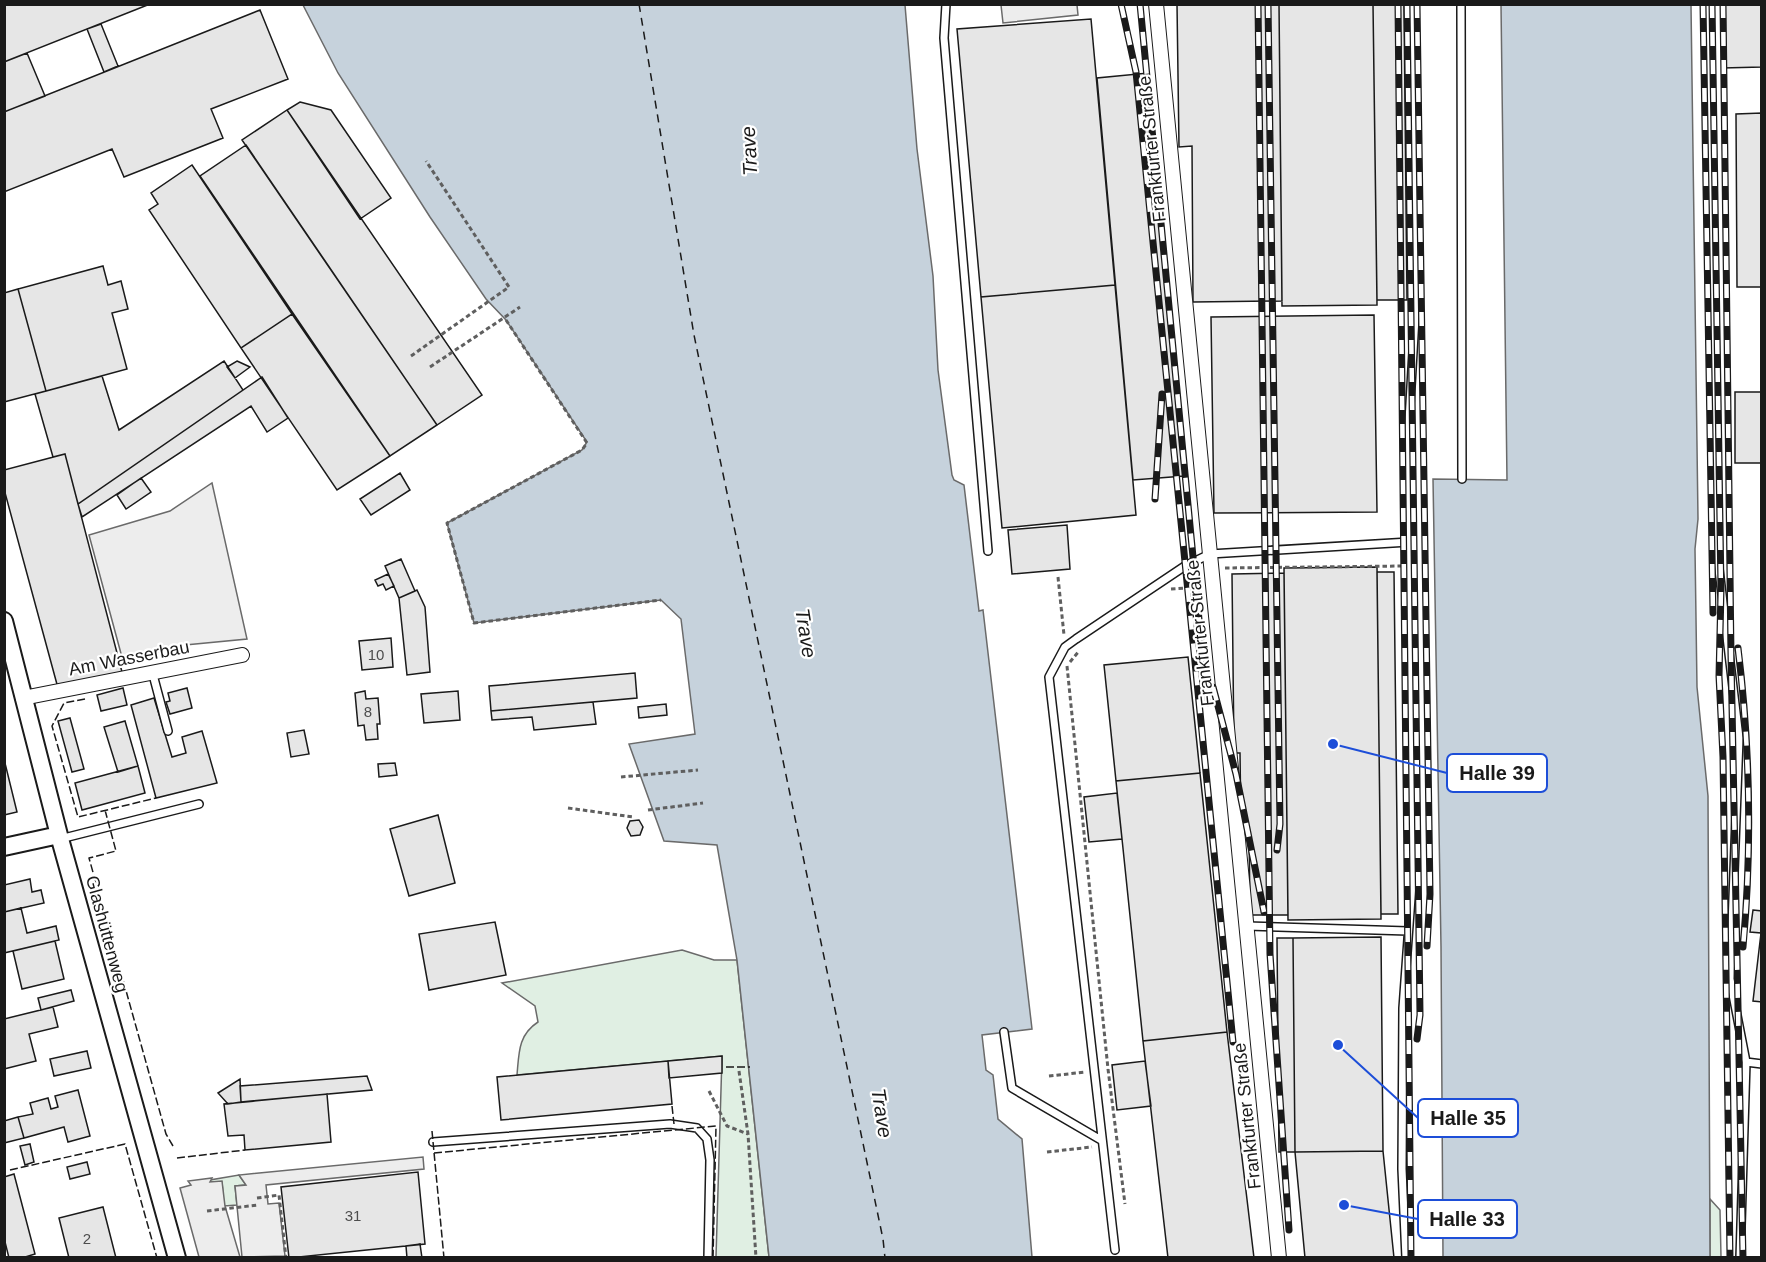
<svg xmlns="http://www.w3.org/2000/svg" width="1766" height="1262" viewBox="0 0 1766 1262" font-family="Helvetica,sans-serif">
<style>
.green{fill:#e0efe3;stroke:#6a6a6a;stroke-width:1.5}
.parking{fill:#ededed;stroke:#6a6a6a;stroke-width:1.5}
.water{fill:#c6d2dc;stroke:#6a6a6a;stroke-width:1.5}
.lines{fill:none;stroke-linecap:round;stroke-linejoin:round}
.ferry{stroke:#1a1a1a;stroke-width:1.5;stroke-dasharray:8 6;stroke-linecap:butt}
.building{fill:#e6e6e6;stroke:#1a1a1a;stroke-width:1.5}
.service-casing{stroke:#1a1a1a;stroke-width:10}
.minor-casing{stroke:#1a1a1a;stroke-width:16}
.tertiary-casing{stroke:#1a1a1a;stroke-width:20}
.path{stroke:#5f5f5f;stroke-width:3;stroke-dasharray:4.5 3;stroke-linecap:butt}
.service{stroke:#fff;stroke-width:7}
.minor{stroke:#fff;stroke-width:14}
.tertiary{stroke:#fff;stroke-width:16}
.rail-casing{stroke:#1a1a1a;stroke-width:7}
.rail{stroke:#fff;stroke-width:4.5;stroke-dasharray:14;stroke-linecap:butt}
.fence{stroke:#1a1a1a;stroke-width:1.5;stroke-dasharray:8 3;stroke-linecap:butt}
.labels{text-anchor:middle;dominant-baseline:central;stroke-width:4.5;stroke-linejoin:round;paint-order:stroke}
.number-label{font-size:15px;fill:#4d4d4d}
.street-label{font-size:18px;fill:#1a1a1a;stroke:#fff}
.water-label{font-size:20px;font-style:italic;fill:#1a1a1a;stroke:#fff}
.leader{fill:none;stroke:#1d4ed8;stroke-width:2}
.callout-dot{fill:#1d4ed8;stroke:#fff;stroke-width:2}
.callout{fill:#fff;stroke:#1d4ed8;stroke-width:2}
.callout-label{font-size:20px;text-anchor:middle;font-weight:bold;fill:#1a1a1a}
</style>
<rect width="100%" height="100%" fill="#fff"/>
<path class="green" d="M682,950L714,960H737L769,1257H716L722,1056L517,1075C519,1053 518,1035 538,1022L535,1006L502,983Z
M239,1175L246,1185L235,1186L237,1205L224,1206L222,1182H210V1180Z
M1710,1199L1720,1210L1721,1257H1710Z"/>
<path class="parking" d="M1001,5H1077L1078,15L1003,23Z
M212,483L247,639L185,645L123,661L89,535L170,511Z
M423,1157L424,1169L266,1185L268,1204L279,1203L285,1256L242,1257L235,1186L246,1185L239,1175Z
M212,1178L210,1182L222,1181L225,1206L240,1257H199L180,1188L191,1185L188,1181Z"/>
<path class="water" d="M303,5H905L917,149L933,276L938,370L952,475L954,480L964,485L979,611L983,610L1032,1029L982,1035L986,1070L993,1075L998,1119L1022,1139L1032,1257H769L737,960L717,845L664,841L629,744L695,734L681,619L661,600L474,623L447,523L582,450L587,442L506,320L486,299L430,217L338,73Z
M1501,5H1691L1698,519L1695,549L1697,687L1708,796L1710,1257H1443L1441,946L1433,479L1507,480Z"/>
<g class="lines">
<path class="ferry" d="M639,4L694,335L883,1239L885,1258"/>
</g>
<path class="building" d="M4,4H150L4,62Z
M1177,4H1279L1282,301L1193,302L1192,146L1179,147Z
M1279,4H1373L1377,305L1282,306Z
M1373,4H1404L1407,300H1377Z
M1721,4H1762V67L1722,68Z
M260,10L288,79L211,109L223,138L124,177L112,149L4,192V112Z
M1091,19L1115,285L981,297L957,29Z
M101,24L118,66L104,72L87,29Z
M27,53L45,96L4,112V62Z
M1148,73L1184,476L1133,480L1097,78Z
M300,102L331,110L391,198L360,219L287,110Z
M287,110L482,395L437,425L242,140Z
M1762,113V287H1737L1736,114Z
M246,145L437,425L390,456L200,176Z
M192,165L292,314L241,348L149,210L158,204L151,193Z
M103,266L108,285L121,281L128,309L112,313L127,369L46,391L18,289Z
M1115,285L1136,515L1002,528L981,297Z
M18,289L46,391L4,402V293Z
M292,314L390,456L337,490L241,348Z
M1374,315L1377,512L1214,513L1211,317Z
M224,361L243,390L78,504L65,454L53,457L35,394L102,376L119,430Z
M237,361L250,367L235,378L227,367Z
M262,377L288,418L267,432L251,406L82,517L78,504Z
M1735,392H1762V463H1735Z
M65,454L122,672L58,688L4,489V470Z
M400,473L410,490L371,515L360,499Z
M141,478L151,492L126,509L117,495Z
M1067,525L1070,569L1012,574L1008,530Z
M401,559L415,591L399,598L385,566Z
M1377,567L1381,919L1288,920L1284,568Z
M1377,572H1394L1398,914H1381Z
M1284,573L1288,915H1250L1249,827H1241L1240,753H1234L1232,574Z
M388,574L394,586L386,590L383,584L378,586L375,580Z
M417,590L425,607L430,672L407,675L399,598Z
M391,638L393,667L362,670L359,641Z
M1188,657L1200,773L1116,781L1104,665Z
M635,673L637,698L491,711L489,686Z
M123,688L127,705L101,711L97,695Z
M187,688L192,708L170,714L166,702L170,701L168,693Z
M365,691L366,699L378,698L380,724H377L378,739L366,740L364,725L358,726L355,693Z
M458,691L460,720L424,723L421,694Z
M154,698L172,757L186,753L182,737L202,731L217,783L156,798L131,705Z
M593,702L596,724L534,730L532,717L492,720L491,711Z
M666,704L667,715L639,718L638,707Z
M70,718L84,769L72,772L58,721Z
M125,721L138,766L118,772L104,727Z
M304,730L309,754L291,757L287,733Z
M4,759L17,812L4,815Z
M395,763L397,775L379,777L378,764Z
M138,766L145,793L82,810L75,783Z
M1200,773L1227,1032L1143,1041L1116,781Z
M1117,793L1122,839L1089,842L1084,797Z
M438,815L455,883L409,896L390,829Z
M639,820L643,827L640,835L631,836L627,828L630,821Z
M30,879L32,892L41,890L44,903L4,912V885Z
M21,908L27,933L56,926L59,940L4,953V912Z
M1753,910L1762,911V1002L1753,1001L1761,933L1750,932Z
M495,922L506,975L429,990L419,934Z
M1381,937L1383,1151L1295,1152L1293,938Z
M1277,938H1293L1295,1152H1279Z
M55,941L64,979L22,989L13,951Z
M71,990L74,1001L41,1010L38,998Z
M53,1007L58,1027L29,1034L36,1061L4,1069V1019Z
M1227,1032L1254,1258H1168L1143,1041Z
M87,1051L91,1068L54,1076L50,1059Z
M722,1056V1073L669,1078L668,1061Z
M668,1061L672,1104L501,1120L497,1077Z
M1145,1061L1151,1106L1117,1110L1112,1065Z
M367,1076L372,1090L241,1102L240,1086Z
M240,1079L241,1102L228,1104L218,1093Z
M78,1090L90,1136L68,1142L64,1127L24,1138L18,1117L33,1114L30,1103L48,1098L51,1109L58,1107L55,1096Z
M327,1094L331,1142L245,1150L244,1135L228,1136L224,1104Z
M18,1117L24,1138L4,1143V1121Z
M30,1144L34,1162L25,1165L20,1146Z
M1383,1151L1394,1258H1305L1295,1152Z
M87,1162L90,1174L70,1179L67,1167Z
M418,1172L425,1244L289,1258L281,1187Z
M14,1174L35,1254L22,1258H9L4,1238V1177Z
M103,1207L116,1258H69L59,1218Z
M420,1244L422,1258H407L406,1246Z"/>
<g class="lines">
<g class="service-casing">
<path id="service" d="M946,4L944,38L988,551
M1461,4L1462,479
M1707,4L1714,527L1739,738L1730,979L1746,1062L1740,1258
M152,671L168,731
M60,839L199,804
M1247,926L1408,931
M1004,1032L1012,1088L1101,1140
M1746,1062L1762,1064
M433,1142L670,1124L697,1128L707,1139L710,1160L708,1258
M1115,1250L1049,677L1065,647L1076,639L1185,566L1210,554L1409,542
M1406,1258L1402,1169L1403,1008L1413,870L1408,438L1416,300L1411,4"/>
</g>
<g class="minor-casing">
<path id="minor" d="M1156,4L1279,1258
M23,698L242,655"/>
</g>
<g class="tertiary-casing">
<path id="tertiary" d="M4,621L60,839L177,1258
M4,847L59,835"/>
</g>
<path class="path" d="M506,320L587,443L582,450L447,523L474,623L661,600
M411,356L509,287L426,161
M430,367L520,307
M1225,568L1401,566
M1058,577L1064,635
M1171,589L1200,587
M1070,662L1079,651
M1067,666L1108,1069L1125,1204
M621,777L698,770
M568,808L633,817
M648,810L703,803
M739,1071L748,1134L756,1258
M1049,1076L1086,1072
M709,1091L727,1126L748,1134
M1047,1152L1092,1147
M257,1198L279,1195L286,1258
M207,1211L258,1205"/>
<use href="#service" class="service"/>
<use href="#minor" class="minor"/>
<use href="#tertiary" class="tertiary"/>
<g class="rail-casing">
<path id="rail" d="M1121,4L1136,72L1233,1042
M1140,4L1207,703
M1258,4L1270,954L1289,1230
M1268,4L1280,824L1277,850
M1398,4L1411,1258
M1407,4L1420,1015L1417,1039
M1417,4L1430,894L1427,946
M1703,4L1713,613
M1712,4L1721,590L1719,676L1723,757L1730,1258
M1723,4L1731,656L1743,1258
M1155,499L1162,394
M1738,648C1750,746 1752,849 1743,947
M1213,687L1236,774L1264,912"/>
</g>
<use href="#rail" class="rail"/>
<path class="fence" d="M85,699L64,703L52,726L78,817L156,798
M105,810L116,851L89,858L166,1134L173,1146
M726,1067H750
M672,1106L674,1124
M432,1131L444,1258
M434,1153L716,1126L713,1258
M177,1158L245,1150
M10,1170L125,1144L157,1258"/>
</g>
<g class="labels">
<g class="number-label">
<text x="376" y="654">10</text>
<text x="368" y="711">8</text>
<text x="353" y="1215">31</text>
<text x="87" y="1238">2</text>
</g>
<g class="street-label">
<text transform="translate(1152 149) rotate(-96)">Frankfurter Straße</text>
<text transform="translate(1200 633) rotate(-96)">Frankfurter Straße</text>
<text transform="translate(129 658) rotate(-11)">Am Wasserbau</text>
<text transform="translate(107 934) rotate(75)">Glashüttenweg</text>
<text transform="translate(1247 1116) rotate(-96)">Frankfurter Straße</text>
</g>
<g class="water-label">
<text transform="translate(749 151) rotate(-93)">Trave</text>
<text transform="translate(806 633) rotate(81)">Trave</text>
<text transform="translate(882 1113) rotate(81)">Trave</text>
</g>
</g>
<path class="leader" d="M1333 744L1447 773M1338 1045L1418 1118M1344 1205L1418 1219"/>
<g class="callout-dot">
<circle cx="1333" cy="744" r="6"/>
<circle cx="1338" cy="1045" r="6"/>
<circle cx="1344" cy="1205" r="6"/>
</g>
<g class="callout">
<rect x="1447" y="754" width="100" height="38" rx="6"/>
<rect x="1418" y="1099" width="100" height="38" rx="6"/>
<rect x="1418" y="1200" width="99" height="38" rx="6"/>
</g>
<g class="callout-label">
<text x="1497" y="780">Halle 39</text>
<text x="1468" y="1125">Halle 35</text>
<text x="1467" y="1226">Halle 33</text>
</g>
<rect width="1766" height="1262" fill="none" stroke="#1a1a1a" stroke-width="12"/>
</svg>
